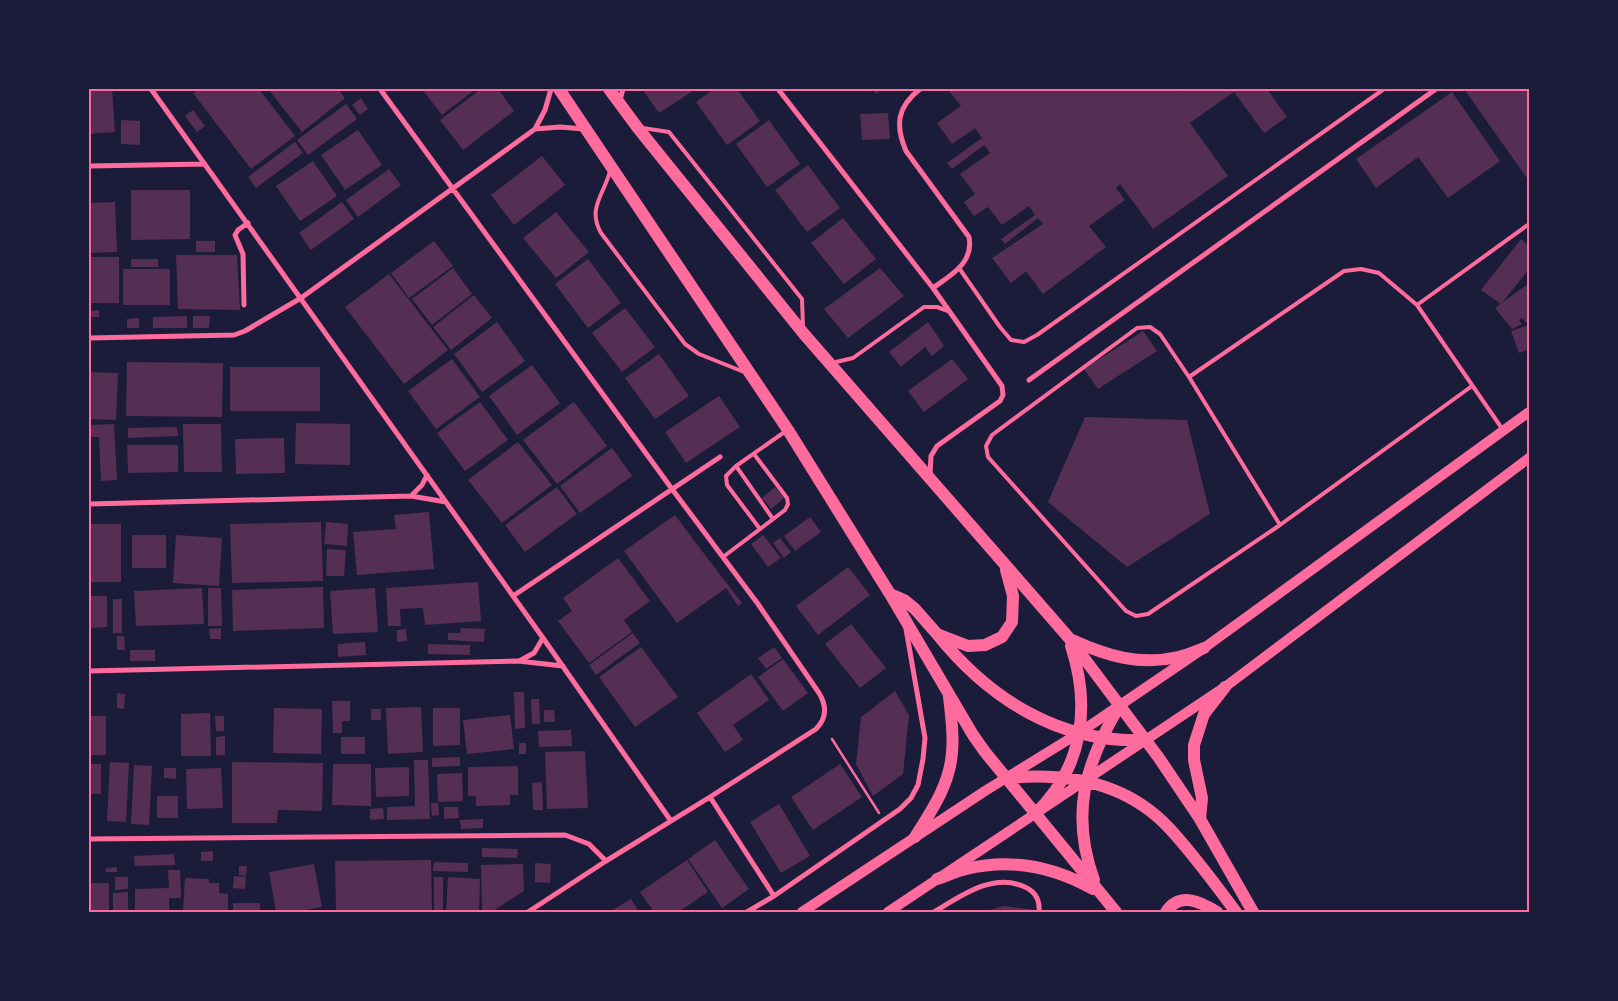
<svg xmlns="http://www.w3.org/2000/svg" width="1618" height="1001" viewBox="0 0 1618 1001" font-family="Poppins,sans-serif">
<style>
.building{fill:#542f53}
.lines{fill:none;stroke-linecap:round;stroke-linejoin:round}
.path{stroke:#ff6b9d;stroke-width:2.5}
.service{stroke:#ff6b9d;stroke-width:4}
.minor{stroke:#ff6b9d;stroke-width:5}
.secondary{stroke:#ff6b9d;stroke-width:10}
.primary{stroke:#ff6b9d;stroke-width:12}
.neatline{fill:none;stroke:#ff6b9d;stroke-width:2}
</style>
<rect width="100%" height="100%" fill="#1b1b3a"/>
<path class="building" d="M89,89H112L115,132L89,134Z
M198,89H259L295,136L251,169L193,93Z
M268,89H338L345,98L302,132Z
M422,89H471L473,91L442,115Z
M481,89H498L514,111L463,150L440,120Z
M642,89H696L659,113Z
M714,89H737L760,121L727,145L696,102Z
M872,89H882L876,94Z
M951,89H1176L1178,92L1182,89H1267L1287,117L1264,133L1234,92L1194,120L1190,123L1228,176L1153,229L1120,184L1116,188L1125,200L1089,226L1106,247L1043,294L1026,271L1011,283L992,258L1043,224L1038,218L1005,244L1001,239L1035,215L1029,206L1002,225L988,207L974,216L964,202L975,194L960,174L990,153L984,145L952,169L947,163L982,138L975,128L952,144L937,123L961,106L949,91Z
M1464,89H1529V181Z
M1452,92L1500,161L1448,198L1418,157L1376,188L1356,159Z
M361,98L368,109L360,115L352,105Z
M346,104L357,119L308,155L297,140Z
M193,110L205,126L197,132L185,116Z
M888,113L890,139L862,140L860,114Z
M121,120L140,121V145L121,144Z
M769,120L800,164L767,187L736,144Z
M358,130L382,165L345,190L321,155Z
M295,142L303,153L256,188L248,177Z
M542,156L565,185L514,225L491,195Z
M313,161L337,196L300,221L276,186Z
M808,165L840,208L807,232L775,190Z
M389,169L401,185L358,217L346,200Z
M131,190H190V239L131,240Z
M115,202L117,252L89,253V203Z
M342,202L354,219L311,250L299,233Z
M556,212L589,252L556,278L523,238Z
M843,218L876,259L844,284L811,243Z
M1521,239L1529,246V269L1501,304L1481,290Z
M196,241H215V252H196Z
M434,241L453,266L409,298L391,273Z
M176,255H237L240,310L178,309Z
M91,257H119V303H91Z
M131,259H158V267H131Z
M588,259L621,303L588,328L555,284Z
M453,268L472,294L432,325L412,299Z
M880,268L904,296L848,338L824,309Z
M123,269H170V305H123Z
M389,274L448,350L404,384L345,307Z
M1529,283V321L1526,323L1522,318L1519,320L1522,324L1512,329L1495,308Z
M474,295L492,318L451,350L433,327Z
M625,308L655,347L622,372L592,333Z
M99,310V317H89V311Z
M187,316V328H153V317Z
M193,316H210L209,328H193Z
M139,318V328H127V319Z
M497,322L525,361L482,392L454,354Z
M928,322L944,346L932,356L925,347L901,367L889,352Z
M1529,325V349L1519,353L1511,331Z
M1143,331L1157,351L1098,389L1084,369Z
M659,354L689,396L655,419L625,378Z
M452,359L480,397L436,429L408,391Z
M952,359L968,379L924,412L908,391Z
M127,362L223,363L222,417L126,416Z
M532,365L560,403L517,435L489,396Z
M230,367H320V411H230Z
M89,372L118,373L116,420L89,419Z
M719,396L740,427L686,463L665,432Z
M480,402L508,440L465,471L437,433Z
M574,402L607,446L557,484L523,440Z
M1085,417L1187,420L1210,514L1127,567L1048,502Z
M296,423L350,424V465L295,464Z
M114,424L117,480L101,481L99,437H89V425Z
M183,424H221L222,472H184Z
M177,427L178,436L128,438V428Z
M284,438L285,473L236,474L235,439Z
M518,442L552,485L502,523L468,480Z
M127,445H178V472L128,473Z
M612,448L632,476L580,513L560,486Z
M557,487L577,514L525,552L505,525Z
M775,487L784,498L771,509L762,498Z
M429,512L434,569L357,575L353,532L396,529L394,515Z
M675,515L708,559L742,603L738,606L726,588L677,623L624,551Z
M810,517L821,532L795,551L784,536Z
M321,522L323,581L232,583L230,524Z
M326,522L348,524L347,546L324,544Z
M89,524H121V582H89Z
M132,535H166V568H132Z
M176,535L222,538L219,586L173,583Z
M763,535L781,558L768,567L751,544Z
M780,538L791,552L784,558L773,543Z
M327,549L346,550L344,576H326Z
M618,558L650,601L624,620L632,632L589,663L558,621L572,611L563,598Z
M848,567L870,595L818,635L796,606Z
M478,582L481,621L425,625L423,608L400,609L401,626H388L386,588Z
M323,587L324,628L233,631L232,590Z
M202,588L204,624L136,626L134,591Z
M208,588H221L222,626H208Z
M375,588L378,632L333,634L330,591Z
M89,596H107V627L89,628Z
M113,599H122V633H113Z
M851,624L886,668L860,688L825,644Z
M221,628V639H210L209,629Z
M461,628L485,629L484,642L448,640V633H460Z
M406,629L407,641L397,642V630Z
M633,633L640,643L596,675L589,665Z
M117,636H124L125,650H117Z
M365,642L366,655L338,657V644Z
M428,644L470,645V655L428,654Z
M641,647L678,697L635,727L599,677Z
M774,647L782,658L766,669L758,658Z
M130,650H155V661H130Z
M783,659L808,693L783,711L758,677Z
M751,674L769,700L733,725L743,740L725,752L697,713Z
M895,691L909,715L903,774L873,796L856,764L861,717Z
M514,692H524L525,728L515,729Z
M117,693L125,694L124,709L117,708Z
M531,699H539L540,724H532Z
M332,701H350V721H342V733H333Z
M421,707L423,752L388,754L386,708Z
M274,708L322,709L321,754L273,753Z
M433,708H460V745L433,746Z
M371,709H381V720H371Z
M544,710H554L555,722H544Z
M210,713L211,756H181V714Z
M510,715L514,749L467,754L463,720Z
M89,716H106V755H89Z
M215,716H224V731H216Z
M571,730L572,746L539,747L538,731Z
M225,736V755H216V737Z
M341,737H365V754H341Z
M519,743H526V754H519Z
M585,751L588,808L547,809L545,752Z
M460,757V766L432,767V758Z
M414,760H428L430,819L387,820V807L415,806Z
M110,762L129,763L126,822L107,821Z
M232,762L323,763L322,811L278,810L277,823H232Z
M89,764H101V794H89Z
M333,764H371V806L332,805Z
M840,764L862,797L813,830L791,797Z
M134,765L152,766L149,825L131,824Z
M518,766V795H510V805L476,806V796H468V767Z
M409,767V796L376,797L375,768Z
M164,768H176V779L164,778Z
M221,768L223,808L187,809L186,769Z
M462,773L463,801L438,802L437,774Z
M542,782L543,810H533L532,783Z
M157,796H178V818H157Z
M431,803H438L439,815L432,816Z
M779,804L810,856L781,873L750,822Z
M444,807H458L459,818L444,819Z
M383,808L384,819L370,820V809Z
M483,819V828L461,829L460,820Z
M715,840L749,889L722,908L688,859Z
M482,848L518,849L517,858L482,857Z
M213,851V861H201V852Z
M174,854L175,865L135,866L134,856Z
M431,860L432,912H336L335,861Z
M687,860L708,892L678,912H654L640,892Z
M434,862L468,863V872L433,871Z
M535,863L551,864L550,883L535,882Z
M314,864L322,907L294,912H276L269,872Z
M523,864L524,891L491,912H482L481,865Z
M239,866H247L246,876L239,875Z
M117,867V872H106V868Z
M168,870H180L181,898H169V912H135V889L169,888Z
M234,876L246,877L245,889L233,888Z
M115,877H128V889L115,890Z
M434,877H443V912H434Z
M448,877L480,879L479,912H446Z
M185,878L209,879V883H219V893L228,894V912H183Z
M89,883H109V912H89Z
M128,892V912H113V893Z
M631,899L639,912H609Z
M233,903H260V912H233Z
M1004,906L1035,910V912H983Z"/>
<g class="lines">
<path class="path" d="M832,739L879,813"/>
<path class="service" d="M643,128L669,132L802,299L803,327
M610,171C604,195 587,208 601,233L685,344L699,354L744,372
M959,268L1000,327L1011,340L1024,342L1037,335L1384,89
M1417,305L1529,224
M832,363L853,358L924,307H937L948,311
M1189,377L1344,271L1361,269L1379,273L1417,305L1503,430
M736,466L773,519
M1280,525L1189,377L1160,334L1150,327L1137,328L992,435L986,446L988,457L1126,611L1136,616L1148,614L1280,525L1472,386
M760,529L727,485L726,476L736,466L786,431
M723,557L785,510L788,504L787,498L754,454"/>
<path class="minor" d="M151,89L543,638L671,821
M380,89L672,489L758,604L819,693C827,706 827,718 816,729L710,797L606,861L528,912
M778,89L933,288L1002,386L1003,395L1000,401L937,446L931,456L930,474
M920,89C897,107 895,125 906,151L969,237C974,263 951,275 933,288
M620,100L623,89
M535,129L560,127L584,129
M89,166L205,164
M244,305L243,254L235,235L238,230L248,223
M89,338L234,335L245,331L301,298L535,129L545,110L551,89
M1029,380L1436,89
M411,496L422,485L427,475
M89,504L411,496L446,502
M513,596L720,457
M521,660L534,653L543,638
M89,671L518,661L563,666
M710,797L774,896
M89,839L565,835L589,844L606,861
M747,912L774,896L900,809L911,798L918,785L923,759L925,738L906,629
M934,912C961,896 993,872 1025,887C1036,892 1040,901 1039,912"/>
<path class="secondary" d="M802,912L985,791L1079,733L1204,648L1529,412
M888,912L1225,687L1529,458"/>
<path class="primary" d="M559,89L788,430L890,594L973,735L985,752L1116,912
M609,89L637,127L804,334L1069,638L1159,758L1200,819L1253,912
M890,594L904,600L915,609L937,634L968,646L985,645L1002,637L1012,622L1013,596L1006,570
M937,634C989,699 1060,744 1146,740
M1072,640C1107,656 1140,666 1178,657C1187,655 1196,651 1204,648
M1006,778C1067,772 1127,782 1170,829C1194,855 1215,884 1236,912
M1035,814C1083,768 1091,707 1071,646
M1200,819L1202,798L1194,760V745L1204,714L1225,687
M915,837C932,810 950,784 952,752C954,734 951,715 949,697
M937,879C947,876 956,871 966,869C1011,858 1054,867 1093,889
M1094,880C1070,814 1085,763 1120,705
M1166,912C1180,891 1201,902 1217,912"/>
</g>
<rect width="1618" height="1001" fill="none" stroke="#1b1b3a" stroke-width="180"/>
<rect x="90" y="90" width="1438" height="821" class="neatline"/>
</svg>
